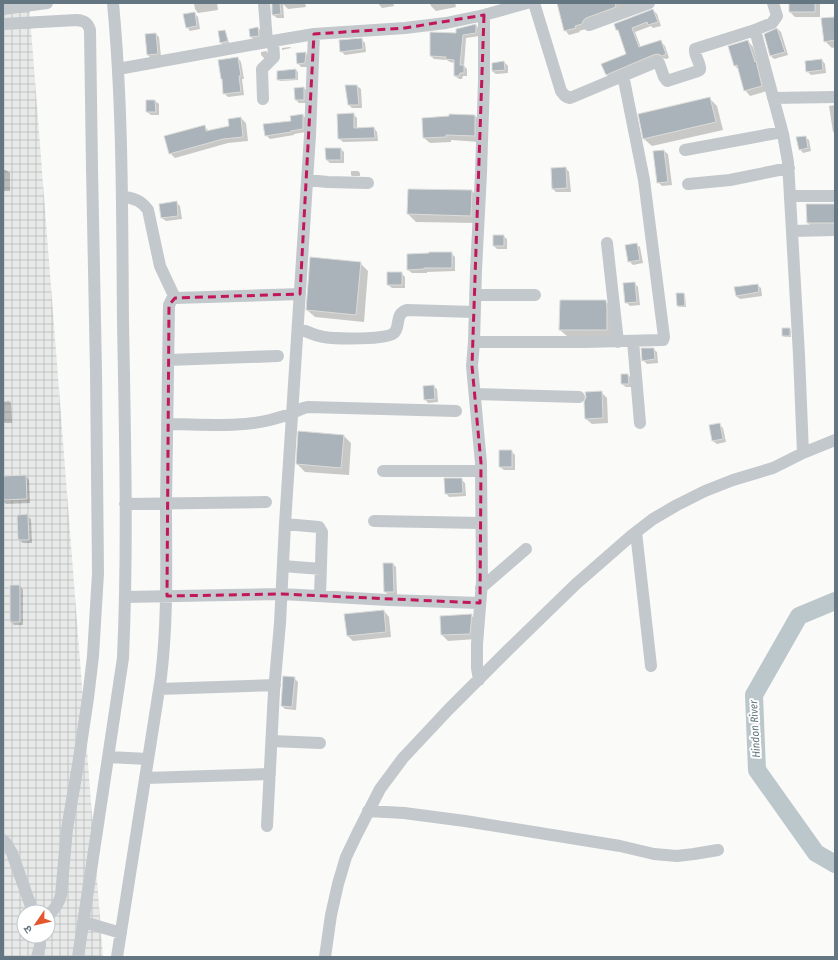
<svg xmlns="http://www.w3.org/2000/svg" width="838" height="960" viewBox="0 0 838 960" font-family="'Fira Sans Condensed','Noto Sans Devanagari',sans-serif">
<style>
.industrial{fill:url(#industrial-grid);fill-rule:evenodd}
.shadow{fill:#0003}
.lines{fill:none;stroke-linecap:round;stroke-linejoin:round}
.river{stroke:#bbc7cb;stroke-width:18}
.building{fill:#aab3b9;stroke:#dcdcda}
.minor{stroke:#c3c8cc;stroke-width:12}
.marked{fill:none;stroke:#c2185b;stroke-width:3;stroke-dasharray:8 5;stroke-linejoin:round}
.labels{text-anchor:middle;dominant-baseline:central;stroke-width:4;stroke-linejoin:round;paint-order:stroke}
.water-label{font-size:11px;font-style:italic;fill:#60757c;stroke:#fff}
</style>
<defs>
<pattern id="industrial-grid" width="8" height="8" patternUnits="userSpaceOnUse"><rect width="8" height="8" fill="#e8e9e9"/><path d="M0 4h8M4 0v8" fill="none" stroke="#c0c1c2"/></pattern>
</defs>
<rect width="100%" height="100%" fill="#fafaf8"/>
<path class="industrial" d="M3,3H29L103,957H3ZM24,912H48V936H24Z"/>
<path class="shadow" d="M194,3H217L218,10L198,13L195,9Z
M272,3H305L306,7L288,9L283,4L284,18H277L273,15Z
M378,3H393L394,6L382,8Z
M430,3H455L456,7L436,11L431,6Z
M562,3H644L586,29L579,31L580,32L569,35L565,30Z
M790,3H820V17H795L790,12Z
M653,10L657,14L661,26L653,28L651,26L635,32L641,48L661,42L665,46L669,58L666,59L663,58L658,59L611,79L606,74L628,54L620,32L617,30Z
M194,13L198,17L200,29L190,31L187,27Z
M835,18V47L832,48L825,41Z
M476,25L479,29V36L466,38L464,66L467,69V76H463L462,79H459L455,76V63L450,62L447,60L434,59L431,56L457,34V29Z
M258,28L262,32V39L255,40L251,37L250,30Z
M778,29L781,32L788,55L774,59L771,56L765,35Z
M225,31L226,32L229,43L222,44L221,42Z
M156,34L159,37L161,57L151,58L148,55Z
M361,39L365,43L366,52L345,55L341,51Z
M748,41L753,47L767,91L750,96L745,90L740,71L735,66Z
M290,47L291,48L282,50V48Z
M266,51L269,54L265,59L261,55V52Z
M305,53L309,56V67H301L298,63Z
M238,58L241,62L244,79H242L244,95L228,97L224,93Z
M822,60L825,64L826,73L811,75L807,71Z
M504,62L508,66V73L496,74L492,71Z
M296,70L298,72V80L280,81L278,79V72Z
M357,86L361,89L362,108H352L349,105Z
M304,88L308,92L307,103H299L296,100L295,89Z
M709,98L717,106L723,130L652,146L644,139Z
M147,101H155L159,104V115H151L147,112Z
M835,105V133L833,132L829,106Z
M353,114L357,118V129L374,128L377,132L378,141L343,142L339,138Z
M303,115L306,119V132L294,134V135L270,139L266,135Z
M475,116L481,121L480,142L451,140V142L430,143L424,138Z
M241,118L246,123L248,141L228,143L175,158L170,153L204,126L209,131L230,126Z
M805,137L809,140L811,151L803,153L800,149Z
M341,149L344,152V163H330L327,160Z
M664,151L668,154L672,185L662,186L658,182L654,152Z
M566,168L569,172L571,192H556L553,189Z
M3,170H6L10,173V191H3Z
M351,171H358L360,173V176H352L351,175Z
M409,190L472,191L480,199L478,223L416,222L408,214Z
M176,202L180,206L182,219L166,221L162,218Z
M835,204V228H813L808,223Z
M503,236L507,239V249H497L494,246Z
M636,244L640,247L643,263L633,265L629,261Z
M451,253L455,257V271L427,272V273H412L408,270Z
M360,263L368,271L364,322L315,317L307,310Z
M401,273L405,277V288H392L388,285Z
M634,283L638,287L640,305L630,306L626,302Z
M757,285L761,288L762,296L740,299L736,296Z
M683,294L685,295L686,307H679L678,306Z
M605,301L613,308L614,338L568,337L560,330Z
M790,329L791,331V337H785L783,336Z
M653,349L657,352L658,363L647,364L643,360Z
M628,375L631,378L632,387H626L622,384Z
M433,386L437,389L438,402L428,403L425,399Z
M601,392L607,398L608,423L592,424L586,419Z
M9,401L11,403L12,423H5L4,422L3,402Z
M719,424L723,428L726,442L717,444L713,441Z
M344,436L351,443L349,475L305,472L297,464Z
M511,451L515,455V470H504L500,467Z
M26,476L29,480L30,503L6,504L3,501V477Z
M462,480L465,483L466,496L449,497L446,493Z
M27,516L31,519L32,543H23L19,540Z
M393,564L396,567L397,595H388L385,591Z
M20,586L23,590V625H14L11,621Z
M384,611L389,617L391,637L353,641L347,635Z
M471,615L477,621L476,639L448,641L442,635Z
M294,678L298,682L296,710L285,709L282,706Z"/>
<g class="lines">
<path class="river" d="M835,601L799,616L754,695L757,770L816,853L835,864"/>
</g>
<path class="building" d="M272,3H280L281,14L272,15Z
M557,3H615L616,7L586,18L583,21L582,24L575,26L576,28L564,31Z
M789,3H815V12H789Z
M653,9L658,22L648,25L647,22L632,28L639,47L661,40L666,54L662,56L658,54L653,55L606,75L601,64L626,54L618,30H616L614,24Z
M195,12L197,26L186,28L183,14Z
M835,17V40L824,42L821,18Z
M476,24V33L463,35L460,65H464V73H460L459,76H454V60L445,59L446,57L430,56V32L456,33V29Z
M258,27L259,36L250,37L249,29Z
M777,28L785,52L770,56L764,34Z
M225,30L228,41L220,43L218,31Z
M156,33L158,54L147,55L145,34Z
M362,38L363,49L340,52L339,40Z
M748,40L755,62L756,61L762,86L744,91L737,65L734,66L728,46Z
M306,52L305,63L297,64L296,53Z
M238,57L241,76H239L241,92L223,94L222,79H221L218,60Z
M822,59L823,70L806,72L805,61Z
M504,61L505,70L492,71V63Z
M296,69V79L277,80V71Z
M345,85H357L359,105H348Z
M304,87V100H295L294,88Z
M710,97L716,122L643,139L638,114Z
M146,100H155L156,112H146Z
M354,113V128L374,127L375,138L338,139L337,114Z
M303,114V129L291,131V132L265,136L263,124L291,121L290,116Z
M449,114L475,115V136L446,135V137L423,138L422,118L449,116Z
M241,117L243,137L223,139L169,154L164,136L205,125L206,131L229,126L228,119Z
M806,136L808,148L799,150L796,137Z
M325,148H341V160H326Z
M664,150L668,182L657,183L653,151Z
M566,167L567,188L552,189L551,168Z
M408,189L472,190L471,216L407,214Z
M177,201L178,216L161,218L159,204Z
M806,204H835V223H807Z
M493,235H504V246H493Z
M637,243L640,260L628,262L625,245Z
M429,252H452V268H424V269L407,270V254L429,253Z
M310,257L361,262L356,315L306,310Z
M387,272H402V285H387Z
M635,282L637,302L625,303L623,283Z
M758,284L759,292L736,296L734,287Z
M676,293H684L685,306H677Z
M560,300H606L607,308V330H559Z
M782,328H790V336H782Z
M641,348H654L655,359L642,361Z
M621,374H628L629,384H621Z
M434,385L435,399L424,400L423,386Z
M602,391L603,418L585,419L584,402L586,397L585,392Z
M720,423L723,439L712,441L709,425Z
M298,431L344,435L341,468L296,464Z
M499,450H512V467H499Z
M26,475L27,499L3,500V476Z
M444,478H462L463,493L445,494Z
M28,514L29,540H18L17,515Z
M383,563H393L394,592H384Z
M10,585H20V622H10Z
M384,610L386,632L347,636L344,614Z
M472,614L470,634L441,635L440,616Z
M283,676L295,677L292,707L281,706Z"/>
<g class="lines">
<path class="minor" d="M264,3L267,42
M534,3L561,91C564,95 565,97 570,98L656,62H658L659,63L664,77L667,81L698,71L700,70C701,63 694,56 695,49L755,30L772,23L777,16L773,3
M3,9L47,3
M3,24L77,20C85,21 88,23 90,30L92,168L96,371L98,573L93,656L88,698L78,765L67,829L61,895C59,904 54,910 48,916
M589,25L649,3
M755,30L783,134L788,162L799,355L803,453
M118,69L267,42L314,34L405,28L446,23L484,15L527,3
M773,98L835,97
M263,99L262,69L274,57L273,41
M685,150L782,132
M307,180L328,182L368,183
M688,184L730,180L789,168
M122,196C134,199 140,199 148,210L160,266L175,298
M791,196H835
M792,231L835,230
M607,243L618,342
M475,295H535
M298,328C306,331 315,336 324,337C336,339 386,340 394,333C401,326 394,314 407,310L475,312
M633,341L640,423
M474,342H585L661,340H663L664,337L644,180L623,75
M168,360L278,356
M475,394L579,397
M167,424C199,424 239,428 270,420C277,418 284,416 291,414C297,411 301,408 308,407L456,411
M383,471H481
M125,504L266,502
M374,521L481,523
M285,524L319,527L322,532L320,596
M636,532L651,666
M283,566L321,569
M481,588L526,549
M125,597L282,594L388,600L480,603
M479,680L477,668V644L482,582L481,463L472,366L474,342L476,270L481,173L484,81V15
M159,689L275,685
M272,741L320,743
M108,757L148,759
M145,778L270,774
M368,811L404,813L465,821L620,846L654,854L677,856L694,854L718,850
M267,826L274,691L280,623L285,524L310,135L314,34
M3,840L6,843L12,853L33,912
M84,922L121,933
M37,957L40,946V936
M78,957L123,658C128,546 125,434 123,322C122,216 123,109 113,3
M117,957L161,677C168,619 166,562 166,504C167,438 168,371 169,305L172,299L175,298L300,294
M325,957L331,915L338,884L346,857L357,834L380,789L403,758L449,709L508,650L576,584L631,536L653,519L677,505L705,491L733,480L773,468L803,453L835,440"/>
</g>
<path class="marked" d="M484,15L472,366L481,463L480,603L282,594L167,596L169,305L175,298L300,294L314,34L405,28Z"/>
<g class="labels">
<g class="water-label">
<text transform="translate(755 729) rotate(-93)">Hindon River</text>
</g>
</g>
<rect width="838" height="960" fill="none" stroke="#657683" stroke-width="8"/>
<g transform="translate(36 924) rotate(236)"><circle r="19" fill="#ffffff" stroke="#c1c8cd"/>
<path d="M0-3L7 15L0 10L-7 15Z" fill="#e4572e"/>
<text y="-6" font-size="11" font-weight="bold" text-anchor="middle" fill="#657683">उ</text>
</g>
</svg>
